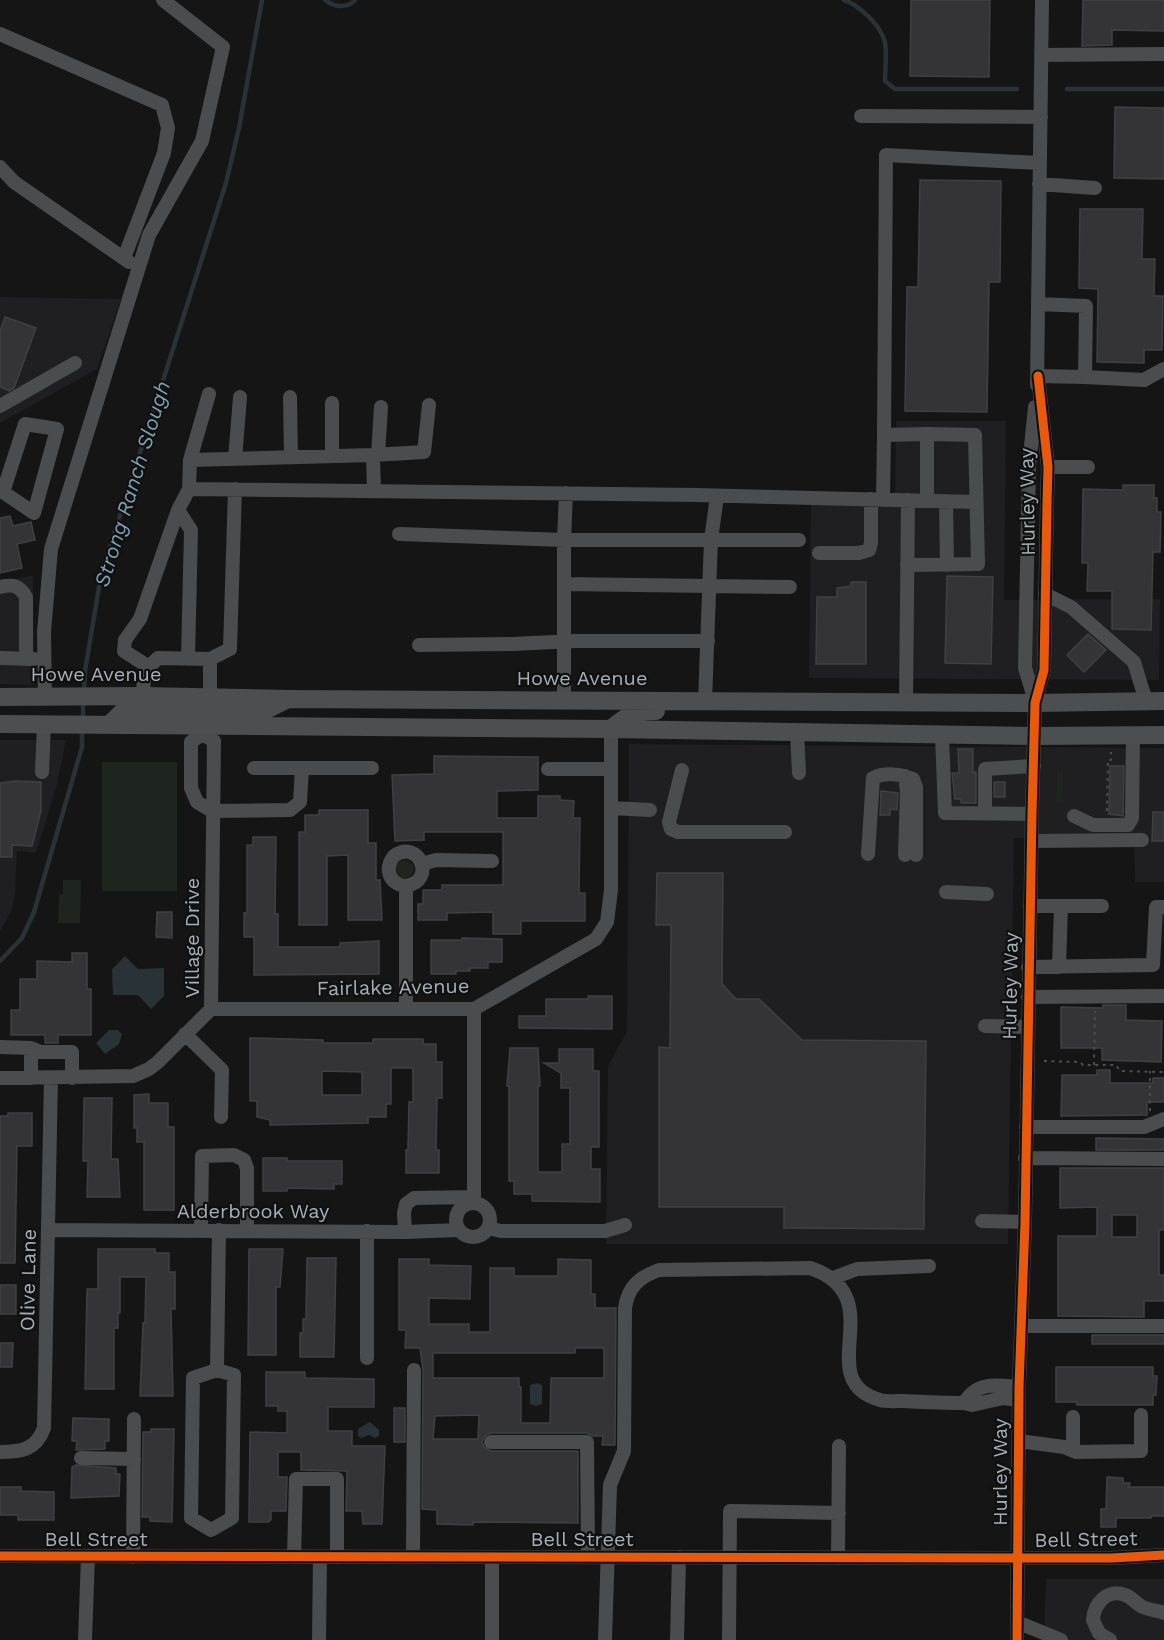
<svg xmlns="http://www.w3.org/2000/svg" width="1164" height="1640" viewBox="0 0 1164 1640" font-family="'Work Sans',sans-serif">
<style>
.built{fill:#1f1f21}
.green{fill:#1e241e}
.water{fill:#293237}
.lines{fill:none;stroke-linecap:round;stroke-linejoin:round}
.stream{stroke:#293237;stroke-width:4.5}
.building{fill:#343436;stroke:#3e4042;stroke-width:1.5;fill-rule:evenodd}
.path{stroke:#4b4d50;stroke-width:2;stroke-dasharray:3 4.5;stroke-linecap:butt}
.minor{stroke:#4a4c4e;stroke-width:14}
.major{stroke:#4c4e50;stroke-width:18}
.cycleway-casing{stroke:#101011;stroke-width:13}
.cycleway{stroke:#e8590c;stroke-width:9}
.labels{text-anchor:middle;dominant-baseline:central;stroke-width:4.5;stroke-linejoin:round;paint-order:stroke}
.street-label{font-size:20px;fill:#a6aeb7;stroke:#101011}
.water-label{font-size:21px;font-style:italic;fill:#7da0b2;stroke:#101011}
</style>
<rect width="100%" height="100%" fill="#151516"/>
<path class="built" d="M0,297L121,299L97,369L0,423Z
M896,421H1006L1004,600L1160,599L1159,680L809,678L811,504L895,505Z
M33,575L34,685L0,684V583Z
M0,740H66L57,785L36,853L17,851L15,892L12,910L0,931Z
M629,744L1164,748V882H1135L1134,838H1014L1008,1244H606L608,1066L627,1031Z
M1046,1579H1164V1640H1044Z"/>
<path class="green" d="M102,762H177V891H102Z
M1057,769L1063,772V802H1056Z
M396 869a9 9 0 1 1 18 0a9 9 0 1 1-18 0Z
M63,880H81L80,923H58L59,894H63Z"/>
<path class="water" d="M125,956L138,969L164,968V996L151,1009L138,995H113L112,969Z
M109,1030H118L122,1034L119,1044L105,1054L96,1043Z
M537,1383L542,1385V1404L536,1406L530,1404V1385Z
M370,1422L379,1430V1436L375,1438L369,1435L361,1438L358,1436V1429Z"/>
<g class="lines">
<path class="stream" d="M325,0C334,7 347,9 355,0
M844,0C859,5 882,26 885,43C887,54 885,69 885,81L895,89H1017
M1067,89H1164
M84,693L85,671L101,575L226,183L239,128L262,0
M83,720V701
M0,961L22,938L34,912L82,747V728"/>
</g>
<path class="building" d="M911,0H990L989,77L910,76Z
M1083,0H1164V31L1112,30V45L1082,46Z
M1115,107L1164,108V179L1114,178Z
M920,180L1001,181L1000,282H989L987,412L905,411L907,287H918Z
M1080,209H1143L1142,259H1155L1154,296H1163L1162,350H1144V363L1097,362L1098,289L1079,288Z
M5,317L36,328L14,388L9,391L0,387V331Z
M1123,485H1154V498H1157V512H1161L1160,552H1153L1151,630L1112,629V591H1087L1088,563H1082L1083,489L1123,490Z
M10,516L13,526L31,522L35,540L17,544L22,568L0,573V518Z
M947,576L993,577L991,664L945,663Z
M851,582H866V664H816L817,597H837V588L851,586Z
M1088,634L1106,650L1084,672L1067,655Z
M958,749H973V772H976V803H961V799H955L952,773H959Z
M434,756L538,757V790L497,791V818H538V796H560V800L574,801L573,818H580L579,893H585V921H521V934H493V912L447,913V920H418V904H423V890H442V885H503V832H424V840L395,841L392,775L434,774Z
M1110,766H1124L1123,816L1109,814Z
M16,781L41,782V811L32,846L12,845V857H0V783Z
M994,782H1005V797H994Z
M881,791L898,793L897,810L890,809V815H880Z
M319,810H368V843H376V880H380L382,920H348V855L327,856V925H299V832H305V815H319Z
M1153,812H1164V841H1152Z
M253,837H276L275,914H278V947H340V943L379,941V974L254,975V937H244V913H247V845H253Z
M657,873H723L722,984L736,999H759L802,1040L926,1041L924,1229L784,1228V1207H659V1047L670,1048L671,925H656Z
M157,912H172V938L156,937Z
M462,938L502,939V962H488V968H470V971H456V974H431V940H462Z
M72,953H87V989H91V1035H58V1043H45V1035H11V1010H20V979H37V961L72,962Z
M588,996H612V1029L519,1028V1016H546V999H588Z
M1103,1005H1126V1020L1162,1021L1161,1062L1102,1060V1048H1061V1007L1103,1008Z
M250,1038L323,1040V1043H373V1039H423V1044H436V1062H442V1098H437L436,1150H439V1173H406V1150H408L409,1102H413V1068H391V1104H386V1117H368V1123L270,1125V1120L257,1117V1101H250ZM322,1071L362,1072V1095H322Z
M510,1048H538L540,1086H538V1172H562V1144H570V1088H561V1073L544,1063H559V1049H593V1071H599V1147H591V1169H600V1202L532,1201V1194H514V1181H509V1086H507Z
M1097,1070H1110V1083H1153V1078H1164V1102H1147V1115L1061,1116L1062,1075H1097Z
M149,1094V1103H168V1127H174V1210H144V1142H137V1128H134V1095Z
M84,1098H112L111,1159H118L120,1197H87L88,1161H83Z
M8,1113H32V1146H17L15,1263H0V1116H8Z
M1096,1138L1164,1139V1150H1096Z
M263,1158H287V1161H342V1184H334V1189L287,1188V1191H263Z
M1060,1168H1164V1230H1159V1275H1164V1301H1144V1317L1058,1316V1236H1097V1207L1060,1208ZM1112,1215H1137V1237H1112Z
M98,1249H155V1253H169V1272H175V1309H171L173,1396H140L143,1323H145L146,1277H120V1313H118V1328H114V1389H85L87,1289H98Z
M249,1249H283L280,1287H276V1355H248Z
M307,1258H336L334,1357H300V1333H303V1319H306Z
M399,1259H429V1265L471,1266L470,1299L429,1298V1324H469V1332H490V1268H514V1276H558V1259L591,1260V1294H595V1308H616L615,1445H602L603,1436H593L587,1433H491L486,1435L482,1441L484,1447L491,1451H578V1523L473,1522V1525L437,1524V1510L422,1509L423,1370L420,1348H405L406,1330H399ZM575,1348H604V1378H551L550,1423H521V1387H519V1378H433V1353H575ZM479,1415L478,1439H433L435,1416Z
M0,1285H16V1314H0Z
M1092,1335H1164V1344H1092Z
M0,1343H13L12,1367H0Z
M1056,1367H1153V1376H1157L1156,1395H1153V1405H1077V1402H1056Z
M266,1372H305V1378L374,1379V1407H328V1431H352V1446H385L382,1524H363L362,1511H346L347,1471L301,1470V1452H278V1477H287L286,1511H271V1520H269V1522H249L250,1432L287,1433V1411H278V1406H266Z
M394,1408H405V1442H394Z
M73,1418L109,1419V1441H105V1449L76,1450L77,1441H72Z
M151,1429H174L172,1522L150,1521V1517H142L143,1432H151Z
M76,1465L116,1468V1474H120L119,1496L71,1498L72,1467Z
M1107,1477L1123,1478V1483H1130L1129,1487H1164V1516H1151V1518H1116V1527H1101V1509H1106Z
M0,1487H21V1491L54,1492V1520H18V1515H0Z"/>
<g class="lines">
<path class="path" d="M1107,811L1108,760H1111V752
M1044,1061L1080,1062L1083,1065H1116L1120,1071L1164,1072
M1094,1065L1095,1011
M1150,1111V1071"/>
<path class="minor" d="M0,34L162,105L168,128L164,153L124,258
M1041,55L1164,54
M861,116L1041,117
M0,167L14,182L129,262
M1039,184L1095,188
M1038,304L1086,306L1085,377L1144,380L1164,369
M1038,376L1085,377
M1037,385L1042,0
M290,397L291,457
M0,406L75,363
M25,424L57,429L34,513L3,492Z
M884,435L886,155L1039,163
M378,455L381,407
M332,456V403
M235,459L240,397
M190,460L373,455
M1048,467H1088
M189,489L190,460L209,394
M374,491L373,455L424,452L429,405
M883,499L884,435L927,434
M946,501L947,565
M178,510L191,530L188,659
M399,534L564,540L566,493
M819,553H859L869,550L871,543V499
M907,565L978,564L975,435L927,434V501
M564,584L790,587
M0,587C13,584 19,585 26,597V659
M1045,594L1071,607L1134,662L1146,701
M419,645L512,644L575,641H708
M0,658L34,659
M210,659L230,649L235,489
M149,667L124,651L125,640L140,619L178,510L189,489L696,495L976,502
M45,696L44,632L51,549L149,235L202,141L223,47L163,0
M143,696L144,672L158,658L210,659V696
M564,700V540H799
M705,701L711,540L717,496
M1035,701L1025,668L1029,466L1035,407
M906,702L908,500
M797,732L799,773
M202,734L191,742V788L197,802L212,811L290,810L300,802L302,768H372
M942,735L945,813L1032,814
M254,768H302
M548,769H611
M682,770L669,822L671,829L678,832H785
M42,772L44,724
M611,808L650,810
M985,813V769L1034,766
M1074,816L1093,825H1128L1132,818L1133,736
M1032,841L1142,840
M868,854L873,778C885,772 901,774 913,779L916,787V855
M905,855L907,791L905,776
M422,864L436,860L492,861
M406,886C389,884 384,869 394,856C419,838 437,881 406,886V1008
M946,892L987,894
M1030,906H1102
M1028,967L1153,965L1156,907H1164
M1059,967L1061,906
M1028,997L1164,996
M211,1009H474L596,939L607,922L611,890V729
M474,1009V1202
M985,1026L1028,1027
M185,1034L222,1070L221,1117
M0,1047L31,1048L40,1052H72V1078
M0,1078L133,1076L149,1069L158,1062L211,1009L214,741L202,734
M31,1078V1048
M1026,1127H1144L1164,1119
M1025,1158L1164,1159
M456 1220a17 17 0 1 1 34 0a17 17 0 1 1-34 0Z
M982,1221L1025,1222
M488,1228L501,1231H605L625,1225
M48,1230L405,1232L458,1230
M201,1230L202,1156L234,1155L244,1160L247,1168V1230
M367,1231V1358
M405,1232L404,1213L406,1204L414,1198L473,1197
M833,1278L857,1269L929,1266
M1021,1326H1164
M217,1370L234,1375L232,1518L211,1530L191,1518L193,1378Z
M217,1370L219,1230
M1019,1400L1003,1398L972,1405L964,1403C977,1381 996,1385 1019,1387
M1019,1441L1064,1447L1076,1452L1141,1451V1415
M491,1442H587L588,1557
M1073,1450V1417
M0,1452C21,1452 36,1450 44,1428L51,1078
M81,1458L134,1459
M0,1556L1018,1558H1112L1164,1555
M133,1557L134,1419
M294,1557L296,1479H337V1557
M413,1557L414,1370
M838,1558L839,1446
M1017,1622L1061,1640
M85,1640L88,1556
M319,1640L320,1557
M492,1640V1557
M605,1640L610,1485L624,1451L625,1308C628,1287 639,1277 659,1270L810,1268C894,1296 809,1380 880,1400C887,1402 896,1401 903,1401C923,1402 944,1403 964,1403
M677,1640L679,1557
M729,1640L730,1511L839,1513
M1017,1640L1019,1387L1025,1222L1032,814L1035,703L1044,670L1047,504L1048,467L1038,376
M1110,1640L1099,1633L1093,1620C1094,1604 1107,1588 1125,1595C1132,1597 1135,1603 1141,1606C1147,1610 1157,1610 1164,1613"/>
<path class="major" d="M0,697L143,696L288,699L1035,703L1164,701
M0,724L611,729L1035,736L1164,735
M110,724L124,710H190L207,703L210,696
M202,725L207,713L213,711H264L286,700
M611,729C627,715 634,711 656,711"/>
<g class="cycleway-casing">
<path id="cycleway" d="M0,1556L1018,1558H1112L1164,1555
M1017,1640L1019,1387L1025,1222L1032,814L1035,703L1044,670L1047,504L1048,467L1038,376"/>
</g>
<use href="#cycleway" class="cycleway"/>
</g>
<g class="labels">
<g class="street-label">
<text transform="translate(1027 502) rotate(-91)">Hurley Way</text>
<text x="96" y="674">Howe Avenue</text>
<text x="582" y="678">Howe Avenue</text>
<text transform="translate(192 938) rotate(-90)">Village Drive</text>
<text transform="translate(1010 986) rotate(-89)">Hurley Way</text>
<text transform="translate(393 987) rotate(-1)">Fairlake Avenue</text>
<text x="253" y="1211">Alderbrook Way</text>
<text transform="translate(28 1280) rotate(-89)">Olive Lane</text>
<text transform="translate(1000 1472) rotate(-90)">Hurley Way</text>
<text x="96" y="1539">Bell Street</text>
<text x="582" y="1539">Bell Street</text>
<text transform="translate(1086 1539) rotate(-1)">Bell Street</text>
</g>
<g class="water-label">
<text transform="translate(132 484) rotate(-73)">Strong Ranch Slough</text>
</g>
</g>
</svg>
